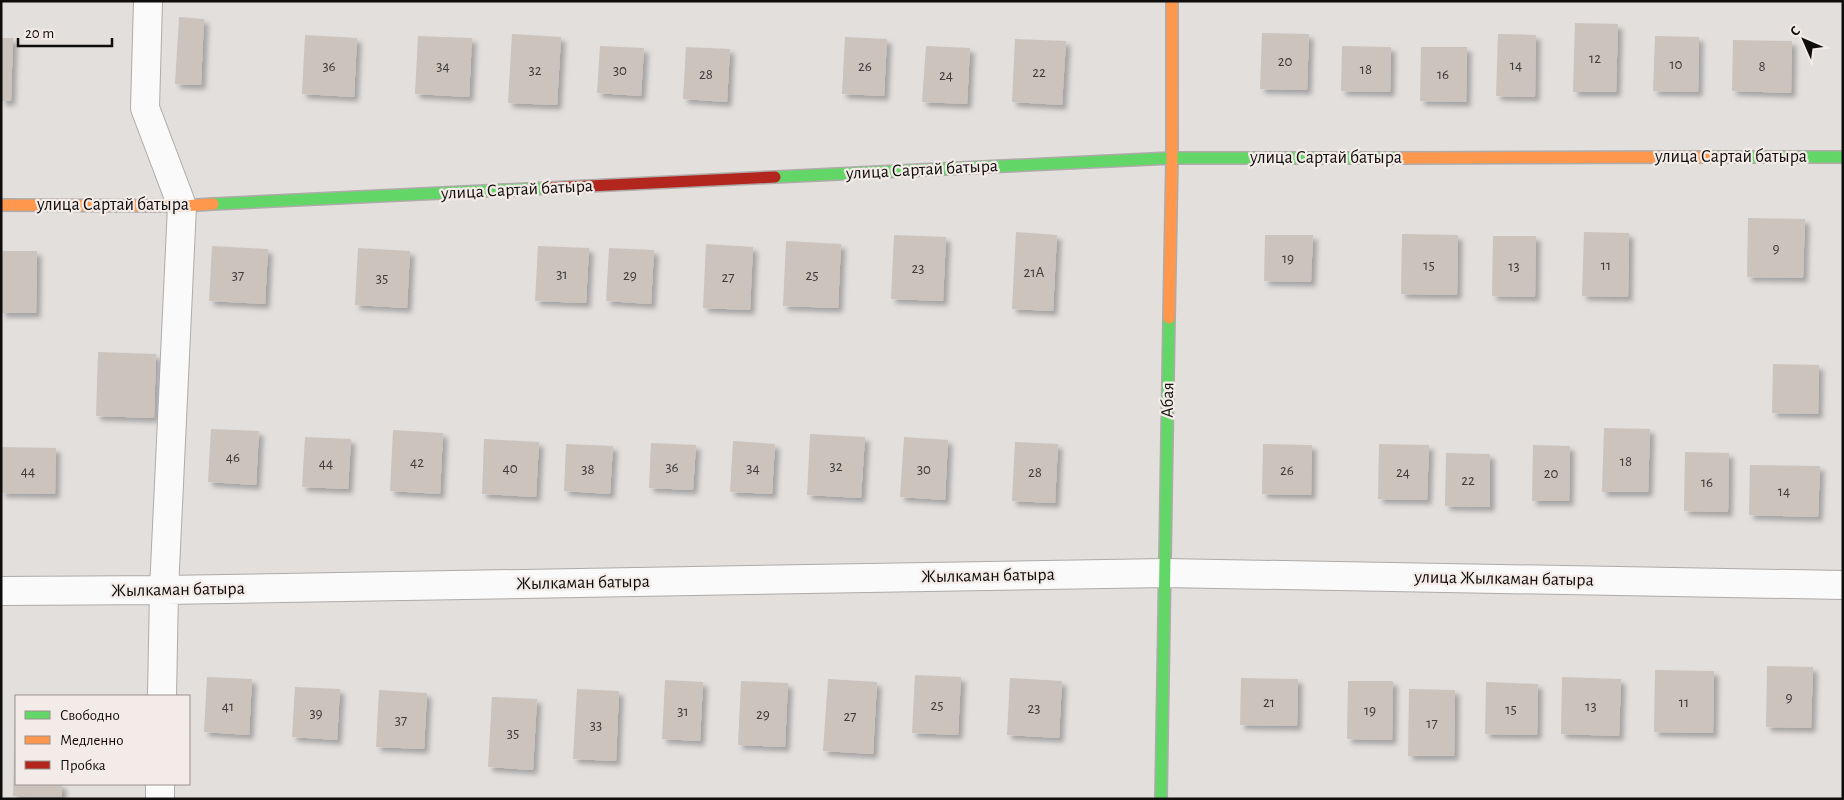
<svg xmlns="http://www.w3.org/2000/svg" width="1844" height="800" viewBox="0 0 1844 800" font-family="'Alegreya Sans',sans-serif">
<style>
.building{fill:#ccc3bd;filter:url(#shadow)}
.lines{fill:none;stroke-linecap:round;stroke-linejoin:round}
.street-casing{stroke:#aeaba9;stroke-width:30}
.fast-casing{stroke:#aeaba9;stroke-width:14}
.slow-casing{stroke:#aeaba9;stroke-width:14}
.jam-casing{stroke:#aeaba9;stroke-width:14}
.street{stroke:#fbfafa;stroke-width:28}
.fast{stroke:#63d668;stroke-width:11}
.slow{stroke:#ff974d;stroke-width:11}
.jam{stroke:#b3261e;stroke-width:11}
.labels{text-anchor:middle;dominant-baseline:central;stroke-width:4.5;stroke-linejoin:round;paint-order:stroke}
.number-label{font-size:15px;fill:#3e3a38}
.street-label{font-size:18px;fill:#0f0d0c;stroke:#f3ebe7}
</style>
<defs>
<filter id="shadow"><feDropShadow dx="4.5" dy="4.5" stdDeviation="2.5" flood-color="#0004"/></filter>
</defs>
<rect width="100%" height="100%" fill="#e2dfdd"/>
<path class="building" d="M179,17L204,19L201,85L175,84Z
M1575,23L1618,24L1616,92H1573Z
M1262,33L1309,34L1307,90L1260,89Z
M512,34L561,37L557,105L508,103Z
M1498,34L1536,35L1535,97L1496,96Z
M305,35L357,38L354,97L302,94Z
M418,36L472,38L469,97L415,94Z
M1655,36L1699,37L1698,92L1653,91Z
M845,37L887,39L884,96L842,94Z
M1,38H13L11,101H1Z
M1015,39L1066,41L1062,105L1012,102Z
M1733,40L1792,41L1791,93L1732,91Z
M600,46L644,48L641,96L597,93Z
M926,46L970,48L967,104L922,102Z
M1342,46L1391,47L1390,92L1341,91Z
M686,47L730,49L727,102L683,99Z
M1421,47H1467L1466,102L1420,101Z
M1748,218L1805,219L1803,278L1747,277Z
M1016,232L1057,235L1053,311L1012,309Z
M1584,232L1629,233L1628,297L1582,296Z
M1402,234L1458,235L1457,295L1401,294Z
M894,235L946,237L943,301L891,299Z
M1265,235H1313L1311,282L1264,281Z
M1493,236H1536L1535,297L1492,296Z
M786,241L841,244L838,308L783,306Z
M706,244L753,247L750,310L703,308Z
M212,246L268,249L265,304L209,301Z
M538,246L589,248L586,303L535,301Z
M358,248L410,251L407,308L355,305Z
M609,248L654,250L651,304L606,301Z
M1,251H37L36,313H1Z
M98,352L156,354L154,418L96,416Z
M1773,364L1819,365L1818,414L1772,413Z
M1604,428L1650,429L1648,492H1602Z
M211,429L259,431L256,485L208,482Z
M393,430L443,433L440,494L390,491Z
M810,434L865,437L861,498L807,495Z
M305,437L351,439L348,489L302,487Z
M904,437L948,440L945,500L900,497Z
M484,439L539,442L536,497L482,494Z
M733,441L775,444L772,494L730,492Z
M1015,442L1058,444L1055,503L1012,501Z
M651,443L696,445L693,490L649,488Z
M566,444L613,446L610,494L564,491Z
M1263,444L1312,445L1311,495L1262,494Z
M1379,444L1429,445L1427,500L1378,499Z
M1533,445L1570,446L1569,501H1532Z
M1,447L56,448L55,494L1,493Z
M1685,452L1729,453L1728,512L1684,511Z
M1446,453L1490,454V507L1445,506Z
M1750,465L1820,466L1818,517L1749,515Z
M1767,666L1813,667L1811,728L1766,727Z
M1655,670L1714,671L1713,733L1654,732Z
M915,675L961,677L958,735L912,733Z
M207,677L252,679L249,735L204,732Z
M1562,677L1621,679L1619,736L1561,734Z
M1010,678L1062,681L1059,738L1007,735Z
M1241,678L1298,679L1297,726L1240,725Z
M828,679L877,682L873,754L823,751Z
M665,680L703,682L700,741L662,739Z
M741,681L788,683L785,747L738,745Z
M1348,681H1393L1392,740L1347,739Z
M1486,682L1538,684L1537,735L1485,734Z
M295,687L340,689L337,740L292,737Z
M577,689L619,691L616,761L573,759Z
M1409,689L1455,690L1454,756H1408Z
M379,690L427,693L424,749L376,747Z
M492,697L537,699L533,770L488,767Z
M15,708H16V784H62V797L13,796Z"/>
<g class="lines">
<g class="street-casing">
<path id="street" d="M148,1L145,108L182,206L164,590L162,696
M1,591L164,590L1165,573L1843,585
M160,799V784"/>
</g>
<g class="fast-casing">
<path id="fast" d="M1707,157H1843
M775,177L1172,158H1400
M213,204L548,188
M1161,799L1169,318"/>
</g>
<g class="slow-casing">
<path id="slow" d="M1400,158L1707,157
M1,205L182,206L213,204
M1169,318L1172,158V1"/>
</g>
<g class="jam-casing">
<path id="jam" d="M548,188L775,177"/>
</g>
<use href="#street" class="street"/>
<use href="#fast" class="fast"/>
<use href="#slow" class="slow"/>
<use href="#jam" class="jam"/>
</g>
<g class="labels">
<g class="number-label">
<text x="1595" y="58">12</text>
<text x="1285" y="61">20</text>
<text x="1676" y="64">10</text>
<text x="1516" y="65">14</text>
<text x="329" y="66">36</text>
<text x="443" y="66">34</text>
<text x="865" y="66">26</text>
<text x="1762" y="66">8</text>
<text x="1366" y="69">18</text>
<text x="535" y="70">32</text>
<text x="620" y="70">30</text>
<text x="1039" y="72">22</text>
<text x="706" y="74">28</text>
<text x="1443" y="74">16</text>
<text x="946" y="75">24</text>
<text x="1776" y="248">9</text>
<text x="1288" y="258">19</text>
<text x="1429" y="265">15</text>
<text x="1606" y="265">11</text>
<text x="1514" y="266">13</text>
<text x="918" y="268">23</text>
<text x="1034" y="272">21А</text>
<text x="562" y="274">31</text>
<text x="238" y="275">37</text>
<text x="630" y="275">29</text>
<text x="812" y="275">25</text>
<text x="728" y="277">27</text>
<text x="382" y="278">35</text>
<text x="233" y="457">46</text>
<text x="1626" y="461">18</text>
<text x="417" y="462">42</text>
<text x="326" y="463">44</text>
<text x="836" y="466">32</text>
<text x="672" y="467">36</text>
<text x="510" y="468">40</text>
<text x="753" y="468">34</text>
<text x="588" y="469">38</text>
<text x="924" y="469">30</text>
<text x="1287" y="470">26</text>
<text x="28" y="471">44</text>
<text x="1035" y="472">28</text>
<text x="1403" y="472">24</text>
<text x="1551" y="473">20</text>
<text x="1468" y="480">22</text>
<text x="1707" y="482">16</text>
<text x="1784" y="491">14</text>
<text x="1789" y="697">9</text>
<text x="1269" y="702">21</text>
<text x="1684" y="702">11</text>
<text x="937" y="705">25</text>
<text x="228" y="706">41</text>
<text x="1591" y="706">13</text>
<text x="1034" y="708">23</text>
<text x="1511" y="709">15</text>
<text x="1370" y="710">19</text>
<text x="683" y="711">31</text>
<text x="316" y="713">39</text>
<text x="763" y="714">29</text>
<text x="850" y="716">27</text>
<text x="401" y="720">37</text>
<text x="1432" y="723">17</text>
<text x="596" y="725">33</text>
<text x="513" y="733">35</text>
</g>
<g class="street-label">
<text x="1731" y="157">улица Сартай батыра</text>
<text x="1326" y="158">улица Сартай батыра</text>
<text transform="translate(922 170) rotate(-3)">улица Сартай батыра</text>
<text transform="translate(517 190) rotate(-3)">улица Сартай батыра</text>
<text x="113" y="205">улица Сартай батыра</text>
<text transform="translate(1168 400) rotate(-89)">Абая</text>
<text transform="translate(988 576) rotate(-1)">Жылкаман батыра</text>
<text transform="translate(1504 579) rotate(1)">улица Жылкаман батыра</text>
<text transform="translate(583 583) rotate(-1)">Жылкаман батыра</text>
<text transform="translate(178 590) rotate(-1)">Жылкаман батыра</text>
</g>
</g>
<rect width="1844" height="800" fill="none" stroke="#0f0d0c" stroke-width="5"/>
<rect x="15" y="695" width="175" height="90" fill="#f3ebe7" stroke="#98928f"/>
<rect x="25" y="711" width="25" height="8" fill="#63d668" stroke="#98928f"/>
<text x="60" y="720" font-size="15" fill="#0f0d0c">Свободно</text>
<rect x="25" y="736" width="25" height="8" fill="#ff974d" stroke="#98928f"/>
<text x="60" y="745" font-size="15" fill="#0f0d0c">Медленно</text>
<rect x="25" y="761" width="25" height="8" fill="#b3261e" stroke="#98928f"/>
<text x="60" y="770" font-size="15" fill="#0f0d0c">Пробка</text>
<g transform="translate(1804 40) rotate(315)" stroke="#f3ebe7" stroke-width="4" paint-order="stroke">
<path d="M0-4L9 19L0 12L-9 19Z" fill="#0f0d0c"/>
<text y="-8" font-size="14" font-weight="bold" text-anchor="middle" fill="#0f0d0c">С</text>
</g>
<path d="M18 38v8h94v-8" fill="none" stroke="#0f0d0c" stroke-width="2.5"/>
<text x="25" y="38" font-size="15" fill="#0f0d0c" stroke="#f3ebe7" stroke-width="4" paint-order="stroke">20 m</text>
</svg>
